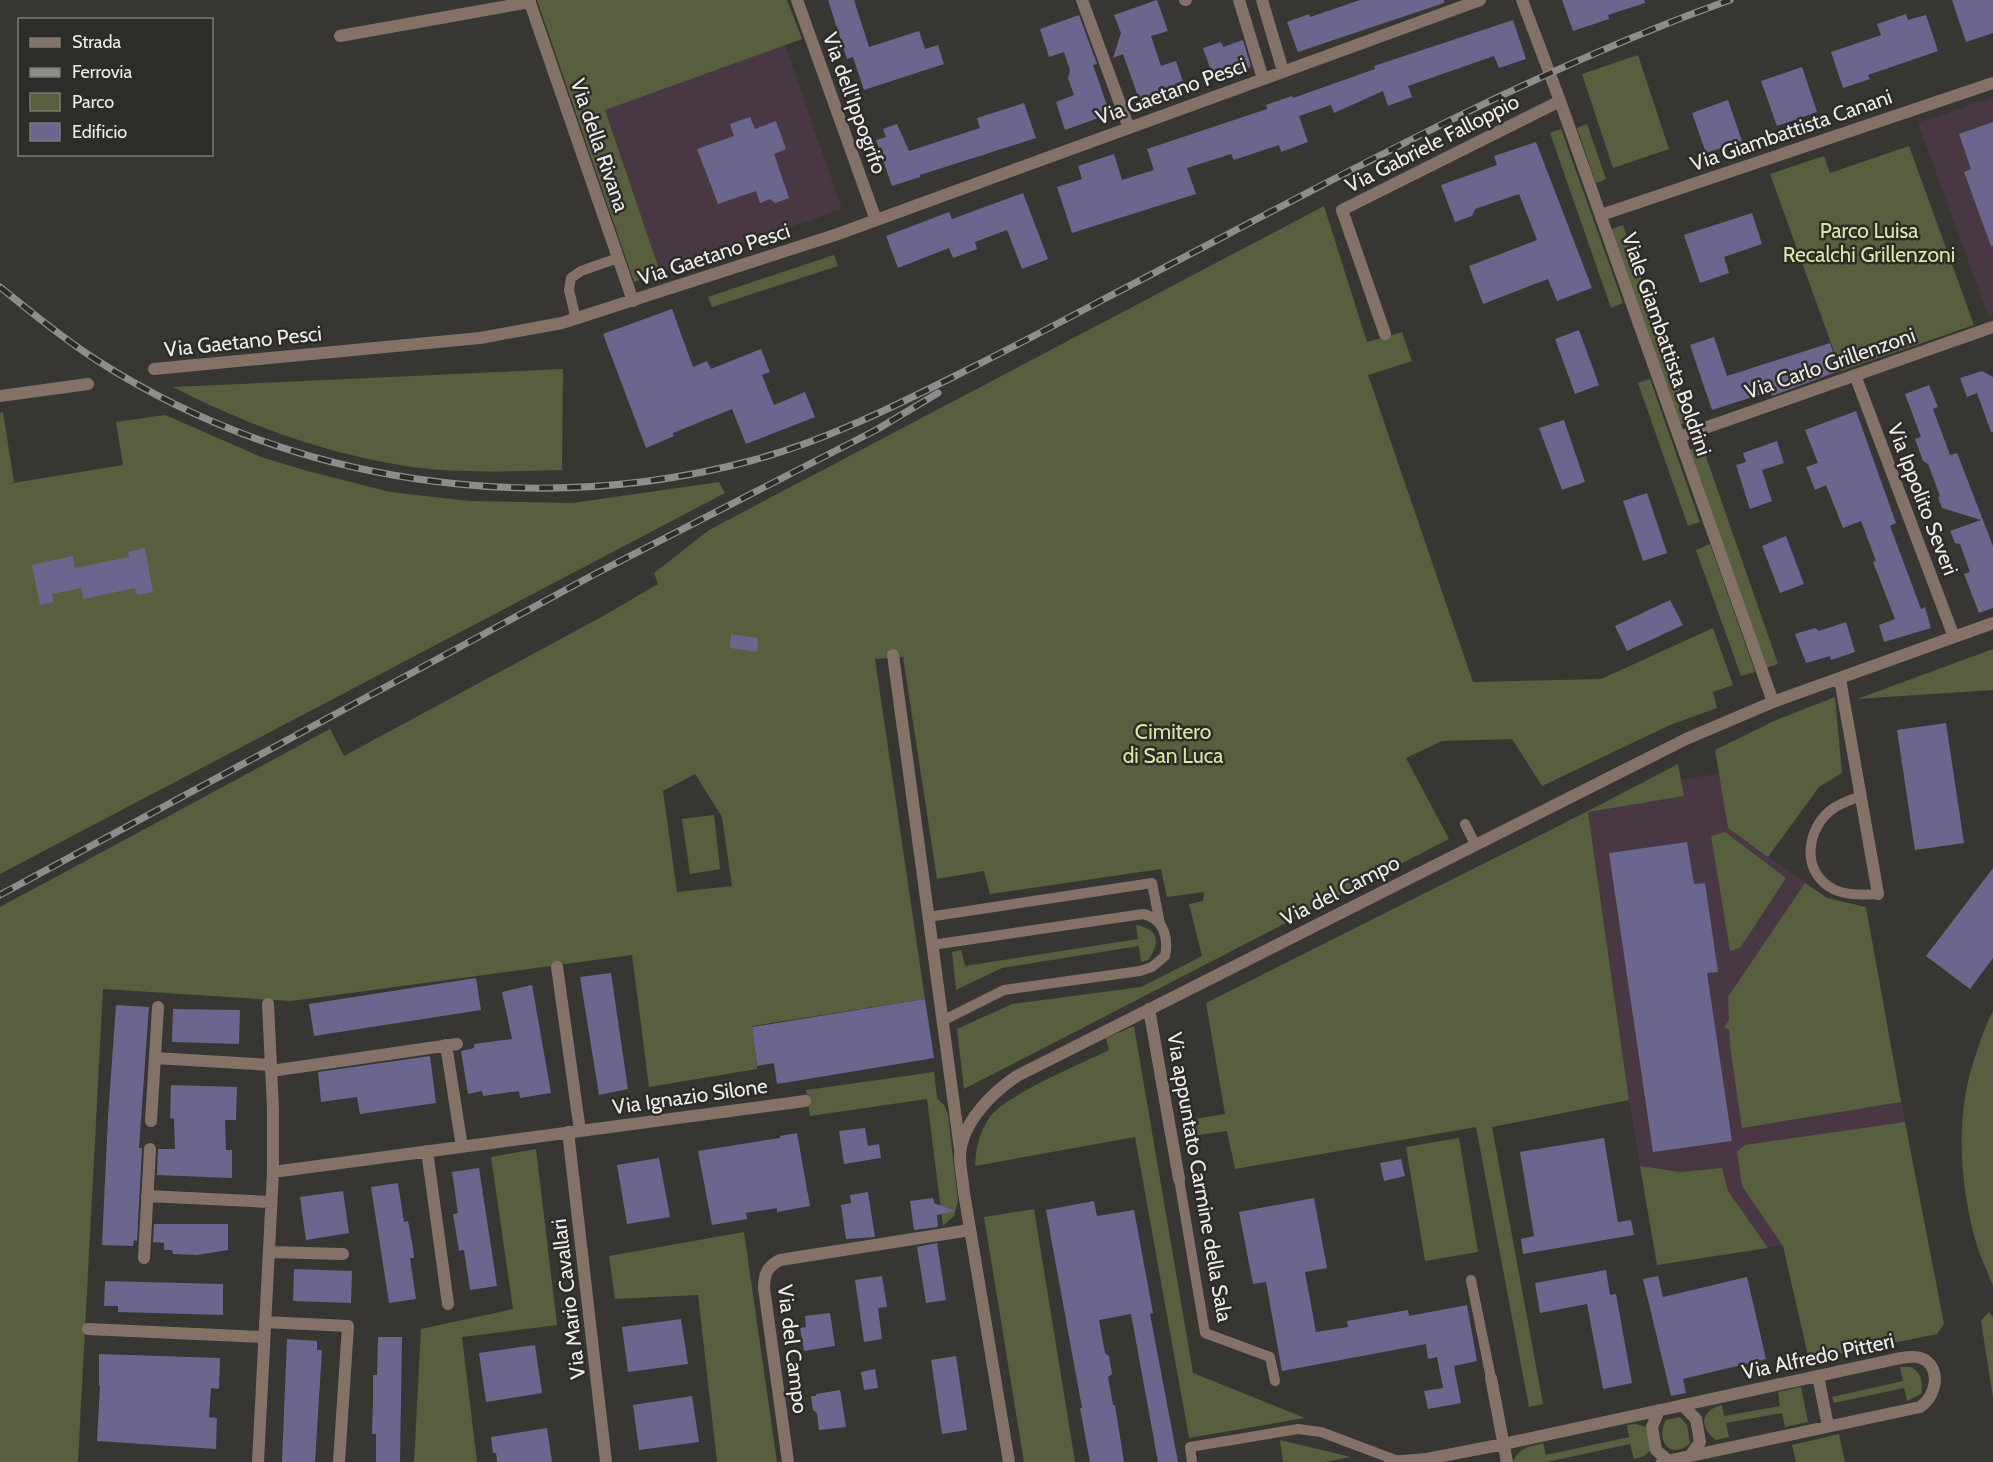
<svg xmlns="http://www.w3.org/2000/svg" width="1993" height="1462" viewBox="0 0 1993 1462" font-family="Cabin,sans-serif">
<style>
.education{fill:#493844}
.green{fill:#585f3e;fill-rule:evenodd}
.building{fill:#6b668d}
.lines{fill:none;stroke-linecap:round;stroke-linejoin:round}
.lane{stroke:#847268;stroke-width:10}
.street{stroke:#847268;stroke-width:12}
.rail-casing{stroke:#8e8d8b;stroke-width:7}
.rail{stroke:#2d2c29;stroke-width:4.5;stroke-dasharray:14;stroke-linecap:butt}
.labels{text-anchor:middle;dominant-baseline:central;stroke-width:5;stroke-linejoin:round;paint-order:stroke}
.street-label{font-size:21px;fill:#edecea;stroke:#2d2c29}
.park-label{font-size:21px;fill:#dae8a3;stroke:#2d2c29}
</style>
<rect width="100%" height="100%" fill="#373633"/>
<path class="education" d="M785,45L842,209L660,272L605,110Z
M1993,97V314L1988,315L1918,123Z
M1719,773L1728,828L1827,898L1866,907L1923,1221L1783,1245L1657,1265L1629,1100L1588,811L1684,796L1681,780Z"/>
<path class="green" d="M537,0H787L802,39L605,110L660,272L634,282Z
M1638,55L1669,149L1613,168L1582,74Z
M1587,124L1606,179L1596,183L1577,128Z
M1561,129L1623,303L1611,308L1550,133Z
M1909,146L1974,325L1841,371L1770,174L1824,156L1830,173Z
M1324,206L1367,342L1402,332L1412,361L1368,375L1473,682L1601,679L1713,628L1733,685L1713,692L1717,708L1670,725L1542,786L1512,739L1442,741L1406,758L1449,839L964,1089L957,1029L1012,1004L1141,987L1202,956L1189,904L1203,901L1204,892L1167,897L1161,869L990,894L984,871L937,879L903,657L875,659L925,999L752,1026L757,1069L649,1087L632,955L291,1001L103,989L78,1462H0V907L330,729L344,756L605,615L658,584L654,573L709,530ZM695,774L722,817L732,886L677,892L663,791Z
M1623,225L1691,421L1679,425L1609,230Z
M834,255L838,266L712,307L708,297Z
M563,369L562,470C518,471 473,473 429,469C341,459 252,428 173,387Z
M1650,379L1700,522L1688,526L1638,383Z
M3,412L14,482L7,484L123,465L116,422L165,415L261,457L304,470L390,492L469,501L572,503L719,482L725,493L0,874V413Z
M1702,445L1778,664L1766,668L1687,451Z
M1710,544L1755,672L1741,676L1696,550Z
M1993,649V690L1857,699Z
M1835,697L1842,773L1819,787L1768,857L1728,828L1715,750L1776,720Z
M1678,764L1684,796L1588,812L1629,1100L1492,1127L1543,1404L1529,1407L1476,1127L1235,1169L1227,1131L1184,1137L1182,1121L1225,1114L1206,1003L1588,811Z
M714,815L720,869L690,874L682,819Z
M1725,832L1786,878L1740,948L1730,951L1711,836Z
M1805,883L1827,898L1866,907L1901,1102L1742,1128L1730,1046L1729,1030L1724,1027L1729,1020L1728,997Z
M1136,925C1159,929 1161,943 1148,960L1141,962L1139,946L1002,968L956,990L952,952L961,950L965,966L1138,939Z
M1993,1012V1286C1987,1270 1979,1255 1975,1239C1959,1178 1955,1114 1976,1054C1981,1040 1985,1025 1993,1012Z
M1134,1026L1193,1373L1305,1418L1189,1438L1135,1137L975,1166C976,1149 979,1133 989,1118C1005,1095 1081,1064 1109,1050L1106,1038Z
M934,1072L937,1098L944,1105L948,1115L958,1201L954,1216L943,1226L927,1099L810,1116L806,1090Z
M1905,1122L1944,1324L1937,1334L1809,1360L1783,1246L1742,1186L1737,1151L1745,1145Z
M1459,1138L1478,1252L1425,1261L1406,1147Z
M536,1149L557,1325L462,1337L477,1462H414L421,1329L513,1309L491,1157Z
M1640,1166L1679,1172L1722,1168L1728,1191L1768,1248L1657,1265Z
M1034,1209L1075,1462H1024L984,1217Z
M744,1232L777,1462H717L698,1295L615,1299L609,1256Z
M1989,1312L1993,1317V1398L1981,1321Z
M1900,1367H1911C1922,1373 1923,1382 1921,1394L1907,1401L1904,1388L1834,1403L1832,1397L1903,1381Z
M1801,1387L1808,1422L1785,1427L1782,1413L1726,1423L1729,1437L1716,1440C1698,1427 1701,1410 1722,1405L1724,1416L1780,1406L1778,1392Z
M1680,1417L1687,1425L1690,1443C1670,1462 1655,1439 1666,1420Z
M1635,1424L1647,1427L1651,1450L1644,1456L1634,1459L1630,1444L1547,1462H1513C1519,1447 1529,1447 1543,1443L1546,1455L1629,1437L1627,1425Z
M1839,1434L1845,1462H1796L1792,1445Z
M1280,1440L1351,1457L1325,1462H1283Z"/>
<path class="building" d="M828,0H854L869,47L919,31L925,49L938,45L944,64L864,90L853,57L847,59Z
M1157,0L1168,31L1151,36L1161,66L1176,61L1185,87L1140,102L1123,54L1113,58L1121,33L1114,15Z
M1360,0H1444V3L1298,52L1287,22L1309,14L1310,17Z
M1562,0H1644L1645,3L1608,15L1609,19L1573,31Z
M1952,0H1993V33L1966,42Z
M1906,14L1908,20L1926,15L1938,51L1868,75L1870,79L1843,88L1831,52L1881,35L1877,24Z
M1079,15L1097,64L1093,65L1110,114L1065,130L1056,102L1074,95L1068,78L1070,70L1064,52L1049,57L1040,29Z
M1513,20L1526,59L1499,68L1494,56L1408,86L1412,97L1388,106L1383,91L1334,113L1331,105L1299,116L1308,142L1281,152L1279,145L1234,160L1231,154L1187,168L1196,194L1072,233L1057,187L1082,179L1078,166L1114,154L1122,180L1154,170L1147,149L1267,109L1266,105L1292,96L1293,98L1375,69L1374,66Z
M1243,40L1251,67L1214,79L1203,48L1221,42L1223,47Z
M1802,67L1817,112L1777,126L1761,81Z
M1728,100L1742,141L1706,153L1692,113Z
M1024,103L1036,138L920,175V177L892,186L876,140L886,137L883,129L897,124L909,151L980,128L977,118Z
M750,117L755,129L776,121L786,149L774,154L789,198L775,203L770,199L760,203L756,191L718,204L697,149L734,136L730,124Z
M1993,122V246H1991L1964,172L1971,169L1959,134Z
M1536,142L1592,288L1557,301L1548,279L1483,304L1469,266L1537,240L1519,194L1475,209L1472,216L1455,222L1441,185L1497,165L1494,156Z
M1023,193L1048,259L1022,269L1007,230L975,242L977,249L953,258L949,248L898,268L886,236L949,212L952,219Z
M1752,213L1762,244L1724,257L1729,273L1700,283L1684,235Z
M672,309L693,367L707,361L711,369L761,349L770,372L762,375L774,405L805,392L815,417L746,444L732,409L673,433L674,436L646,448L603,334Z
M1579,330L1599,385L1575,394L1555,339Z
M1714,337L1727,376L1830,343L1839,371L1772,396L1771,391L1712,410L1690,345Z
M1982,371L1993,377V432H1991L1977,393L1967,397L1960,378Z
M1929,385L1938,407L1933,409L1950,455L1957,453L1993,546V608L1979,613L1964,574L1970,572L1960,544L1955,543L1950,531L1981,520L1942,508L1938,497L1940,496L1928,464L1923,461L1915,439L1921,437L1905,394Z
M1856,411L1896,523L1890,526L1921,609L1925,607L1931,628L1884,642L1879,625L1895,619L1873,562L1876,561L1861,521L1843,528L1826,485L1815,490L1806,467L1818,463L1805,430Z
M1564,420L1585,482L1562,490L1539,428Z
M1777,441L1784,463L1762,470L1772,501L1750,509L1736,465L1746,462L1743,453Z
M1647,493L1667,553L1643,561L1623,501Z
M1786,536L1804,584L1780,593L1762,546Z
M145,548L153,592L137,595L135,588L83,599L81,588L52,594L54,602L40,605L32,565L73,556L75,568L129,557L128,552Z
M1670,600L1683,625L1627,651L1615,626Z
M1846,622L1855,652L1831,660L1830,656L1806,663L1795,634L1815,628L1819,631Z
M731,634L758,638L757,652L730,648Z
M1946,723L1964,843L1915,850L1897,730Z
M1687,842L1694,884L1705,883L1718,972L1707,973L1732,1141L1653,1152L1609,853Z
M1993,868V958L1970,989L1926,956Z
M611,973L628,1089L599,1095L580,977Z
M476,978L481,1010L314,1036L309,1004Z
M532,985L551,1093L520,1098L519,1091L483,1096L482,1091L468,1094L461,1051L474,1048V1044L512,1039L502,992Z
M925,999L934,1058L777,1084L774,1063L757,1066L752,1027Z
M116,1005L149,1007L139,1148H142L137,1241L134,1240L133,1246L102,1245L108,1117Z
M173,1009L240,1010L239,1044L172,1042Z
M430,1056L436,1103L360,1114L357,1097L321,1102L318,1072Z
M171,1085L237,1087L236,1120H225L226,1150H232V1178L157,1175L158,1149H175L174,1119L170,1118Z
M865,1128L868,1146L879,1144L881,1158L844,1164L839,1131Z
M797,1133L810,1206L777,1212V1208L746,1213L747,1219L712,1225L698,1151L780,1138V1136Z
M1604,1138L1618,1222L1631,1220L1634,1235L1523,1254L1521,1239L1534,1236L1520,1152Z
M659,1158L670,1217L627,1224L617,1165Z
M1401,1159L1405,1176L1384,1181L1380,1163Z
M479,1168L497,1286L470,1290L464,1250L459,1251L453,1214L458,1213L452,1172Z
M398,1183L404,1222L408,1221L413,1248L414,1258H410L416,1299L389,1303L371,1187Z
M343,1191L349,1233L306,1240L300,1197Z
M868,1192L875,1237L846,1239L841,1205L851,1203L850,1195Z
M933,1198L934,1203L955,1211L937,1215L938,1227L914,1230L910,1201Z
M1314,1198L1327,1268L1305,1272L1316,1332L1348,1327L1347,1321L1408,1310L1409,1316L1467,1305L1477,1361L1454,1366L1461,1403L1428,1409L1424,1391L1443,1388L1437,1357L1428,1359L1426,1344L1282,1371L1266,1282L1253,1284L1239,1212Z
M1094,1201L1097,1216L1134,1210L1153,1313L1150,1314L1178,1462H1158L1131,1314L1099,1320L1105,1353L1109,1356L1112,1374L1108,1377L1113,1405H1115L1124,1462H1090L1080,1408H1082L1046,1210Z
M154,1224H228V1250L197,1255L173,1254L172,1250H164V1243L153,1242Z
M937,1243L946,1300L926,1303L917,1247Z
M294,1269L352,1271L351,1303L293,1301Z
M1606,1270L1610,1295L1616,1294L1632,1383L1603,1389L1587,1304L1540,1313L1535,1283Z
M882,1276L887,1307L878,1308L882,1339L864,1342L855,1280Z
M1658,1276L1663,1297L1747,1277L1766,1359L1683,1379L1686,1393L1671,1396L1643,1279Z
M105,1281L223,1284V1315L118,1312V1306H104Z
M830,1313L835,1346L804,1351L800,1328L806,1327L805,1316Z
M681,1319L688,1364L628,1372L622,1327Z
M378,1337H402L400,1462H376V1434H372L373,1402V1375H377Z
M287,1339L317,1341V1350H322L315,1462H282Z
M535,1345L542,1393L486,1402L479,1353Z
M99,1354L220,1358L219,1389L211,1388L209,1417L217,1418L216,1449L97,1441L100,1386H99Z
M956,1356L967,1430L942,1434L931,1360Z
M875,1369L878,1388L864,1390L861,1372Z
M840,1390L846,1427L819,1430L817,1413L813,1410L811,1396H816V1394Z
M692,1396L699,1442L639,1450L633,1405Z
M547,1428L552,1462H497L496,1453H493L491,1437Z"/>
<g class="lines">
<path class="lane" d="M576,319L569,290L571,278L581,271L618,258
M1861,796C1850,800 1840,803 1831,810C1808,828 1801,867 1828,886C1842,896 1862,895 1878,894
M1465,824L1475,844
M928,917L1152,883L1160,924
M932,945L1143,914C1163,918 1169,937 1165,956L1152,967L1140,971L1004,990L942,1021
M1179,1179L1205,1333L1270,1357L1275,1381
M1471,1280L1491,1378
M1192,1462L1190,1447L1298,1429L1321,1432L1398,1461"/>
<path class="street" d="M529,0L633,301
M797,0L876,220
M1082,0L1129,128
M1185,0H1186
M1239,0L1263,79
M1262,0L1283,71
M1522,0L1560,101L1773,702
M340,36L530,2
M1601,215L1993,83
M1385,334L1342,210L1560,101
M154,369L480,338L562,323L838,234L1480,0
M1855,375L1954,637
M0,396L88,384
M1679,437L1993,327
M893,655L960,1149
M1840,679L1878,894
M557,967L580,1131
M1149,1009L1179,1179
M446,1045L462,1147
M155,1058L271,1065
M271,1071L457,1044
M151,1121L158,1007
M568,1132L606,1462
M427,1151L448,1304
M273,1172L805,1101
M147,1196L271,1202
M269,1252L343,1254
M144,1258L150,1149
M265,1322L348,1326L339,1462
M88,1329L264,1337
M1818,1376L1828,1426
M1491,1378L1507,1462
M1682,1405L1696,1419L1700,1442L1690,1456
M1659,1410L1652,1427L1656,1450L1669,1461
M258,1462L273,1172V1109L268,1004
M788,1462L764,1288C764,1275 767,1266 780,1260L970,1230
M1009,1462L964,1193C963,1181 960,1168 960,1155C962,1122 992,1093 1017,1076L1686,739L1773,702L1993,623
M1390,1462L1427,1459L1504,1444L1896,1359C1903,1358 1913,1355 1921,1358C1942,1366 1937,1396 1920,1407L1662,1462"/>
<g class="rail-casing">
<path id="rail" d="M0,287C32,313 64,339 98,361C291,484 533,519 754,460C827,440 895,406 963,372C1011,348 1059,323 1106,298C1311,192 1512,78 1730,0
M0,895L595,574L876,430L938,393"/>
</g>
<use href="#rail" class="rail"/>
</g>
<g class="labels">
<g class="street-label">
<text transform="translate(1171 91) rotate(-20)">Via Gaetano Pesci</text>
<text transform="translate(855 103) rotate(70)">Via dell'Ippogrifo</text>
<text transform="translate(1791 130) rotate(-19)">Via Giambattista Canani</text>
<text transform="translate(1432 143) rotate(-27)">Via Gabriele Falloppio</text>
<text transform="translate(600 145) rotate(71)">Via della Rivana</text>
<text transform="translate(714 254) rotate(-18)">Via Gaetano Pesci</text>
<text transform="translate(243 341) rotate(-6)">Via Gaetano Pesci</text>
<text transform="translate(1667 344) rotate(71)">Viale Giambattista Boldrini</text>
<text transform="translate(1830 363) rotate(-19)">Via Carlo Grillenzoni</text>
<text transform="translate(1923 499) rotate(69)">Via Ippolito Severi</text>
<text transform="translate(1340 890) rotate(-27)">Via del Campo</text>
<text transform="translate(690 1096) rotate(-8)">Via Ignazio Silone</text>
<text transform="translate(1200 1177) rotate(80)">Via appuntato Carmine della Sala</text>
<text transform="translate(568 1299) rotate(-97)">Via Mario Cavallari</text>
<text transform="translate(793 1349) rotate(83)">Via del Campo</text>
<text transform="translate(1818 1356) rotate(-12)">Via Alfredo Pitteri</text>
</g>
<g class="park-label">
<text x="1869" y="230">Parco Luisa<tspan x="1869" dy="24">Recalchi Grillenzoni</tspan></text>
<text x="1173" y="731">Cimitero<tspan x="1173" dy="24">di San Luca</tspan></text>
</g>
</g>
<rect x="18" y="18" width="195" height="138" fill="#2d2c29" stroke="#7a7976" stroke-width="1.5"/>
<rect x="30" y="38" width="30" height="9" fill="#847268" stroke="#7a7976" stroke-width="1.5"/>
<text x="72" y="48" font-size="18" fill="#edecea">Strada</text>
<rect x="30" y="68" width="30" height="9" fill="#8e8d8b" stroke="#7a7976" stroke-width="1.5"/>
<text x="72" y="78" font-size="18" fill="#edecea">Ferrovia</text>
<rect x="30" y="93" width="30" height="18" fill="#585f3e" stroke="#7a7976" stroke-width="1.5"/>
<text x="72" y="108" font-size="18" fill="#edecea">Parco</text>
<rect x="30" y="123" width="30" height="18" fill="#6b668d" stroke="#7a7976" stroke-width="1.5"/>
<text x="72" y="138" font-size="18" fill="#edecea">Edificio</text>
</svg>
